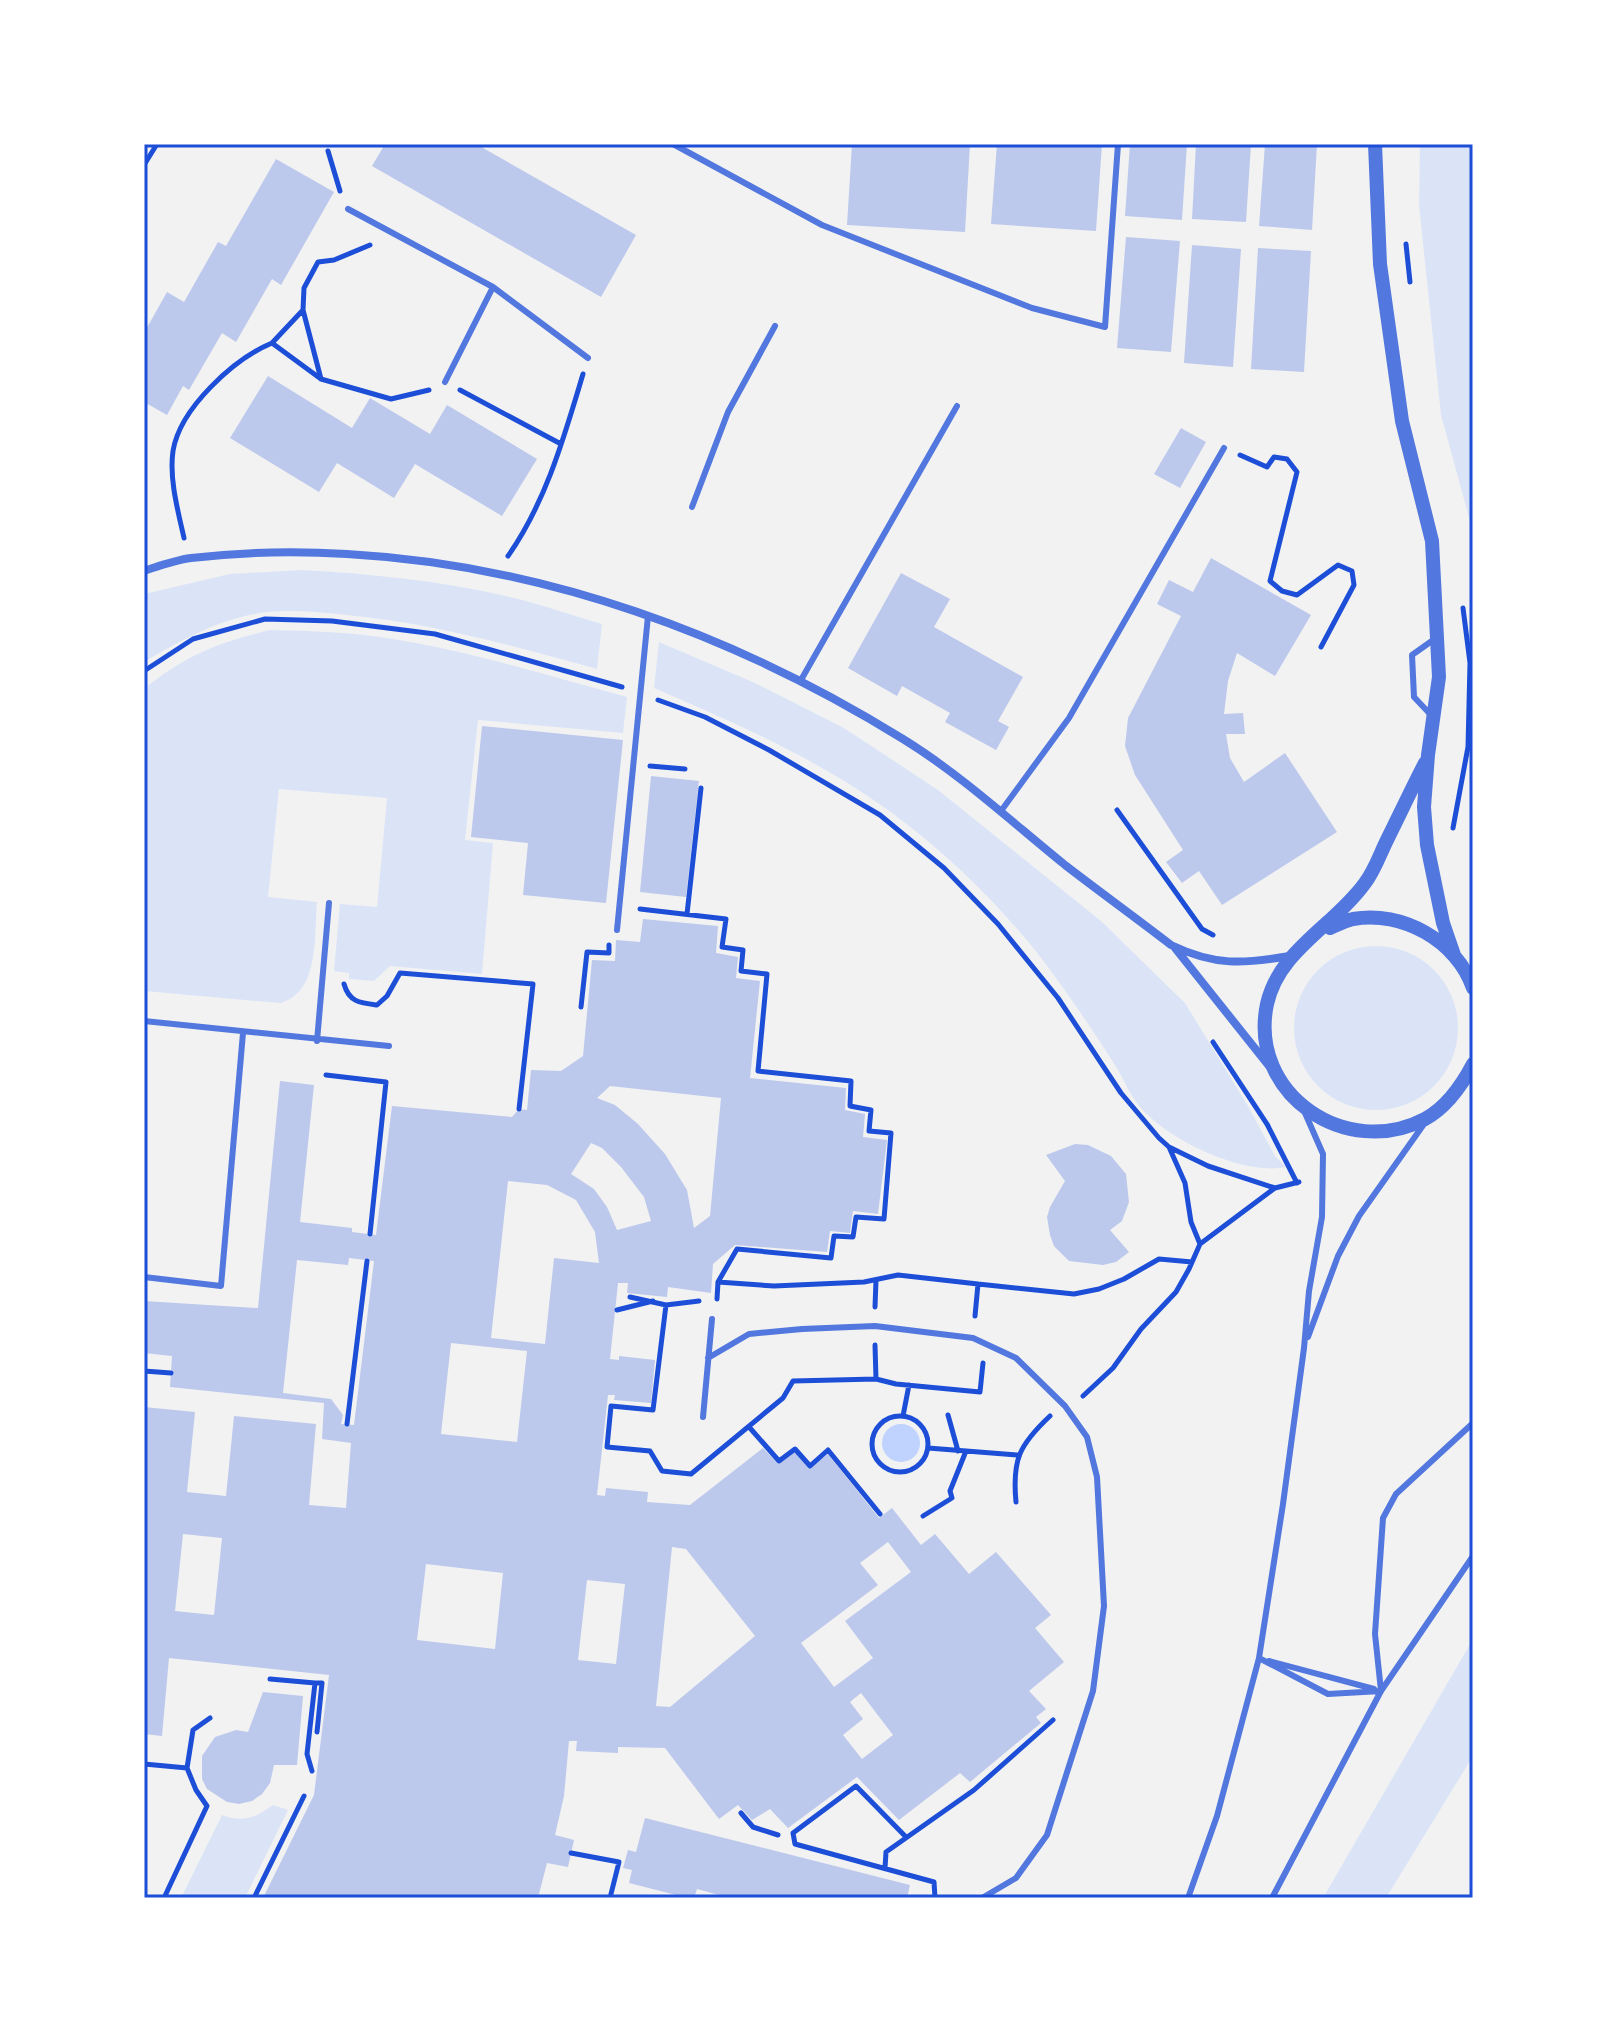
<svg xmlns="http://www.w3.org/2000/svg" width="1617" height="2042" viewBox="0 0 1617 2042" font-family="Cabin,sans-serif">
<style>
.green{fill:#dbe4f7}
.water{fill:#bfd3fe}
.building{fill:#bdc9ec;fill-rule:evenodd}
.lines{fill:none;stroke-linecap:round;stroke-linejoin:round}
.path{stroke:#1d4ed8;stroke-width:5}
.service{stroke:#5277de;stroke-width:6}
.minor{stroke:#5277de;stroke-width:8}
.tertiary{stroke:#5277de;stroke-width:14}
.neatline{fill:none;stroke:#1d4ed8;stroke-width:3}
</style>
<rect width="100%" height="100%" fill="#f2f2f2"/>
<path class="green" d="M1420,144H1473V532L1441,415L1419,205Z
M301,570C373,574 444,581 514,598C544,605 573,616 602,624L597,669C514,646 432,623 346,615C315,612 281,608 249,615C210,624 178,642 144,662V594L230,574Z
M270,630C311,631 352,632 393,639C473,652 550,676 627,697L623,733L478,720L465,840L493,843L482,974L390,966L374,981L349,979V973L334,971L340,904L377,907L387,798L279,789L268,897L317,902C314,935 320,993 280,1003L144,991V689C186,655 218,643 270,630Z
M659,642L755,683L844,728L938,790L1101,921L1185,1003L1248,1106L1275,1156L1286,1167C1243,1176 1168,1140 1140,1107C1130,1095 1123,1078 1115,1065C1090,1026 1063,986 1035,950C996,902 949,856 900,819C825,762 740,725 654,688Z
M1294 1028a82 82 0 1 1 164 0a82 82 0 1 1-164 0Z
M1473,1639V1756L1386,1898H1323Z
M273,1805L288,1810L245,1898H181L222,1815C243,1823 255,1818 273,1805Z"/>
<path class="water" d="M882 1443a19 19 0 1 1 38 0a19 19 0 1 1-38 0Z"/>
<path class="building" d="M385,144H476L636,235L601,297L372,166Z
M852,144H970L965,232L847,225Z
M997,144H1102L1096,231L991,224Z
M1130,144H1187L1182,220L1125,216Z
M1196,144H1251L1246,222L1192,219Z
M1265,144H1317L1312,230L1259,226Z
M276,159L334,192L281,285L272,279L236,342L222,333L189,390L183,386L167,415L144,402V333L167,292L184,302L218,242L226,246Z
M1126,237L1180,241L1171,352L1117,348Z
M1192,245L1241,249L1233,367L1184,363Z
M1258,248L1311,251L1304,372L1251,369Z
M268,376L352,428L370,398L430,434L447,405L537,459L502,516L415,464L394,498L337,463L319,492L230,438Z
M1181,428L1206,442L1180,488L1154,474Z
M1211,558L1311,615L1275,676L1237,653L1228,681L1224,714L1243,713L1245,734H1226L1230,758L1244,782L1285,753L1337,832L1222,905L1199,871L1182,883L1166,862L1183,850L1135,775L1125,746L1128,718L1181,616L1157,604L1169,580L1193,592Z
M901,573L950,599L934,627L1023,677L998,721L1009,727L996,750L945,722L950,713L902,686L897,696L848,668Z
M482,726L623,740L606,903L523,895L528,843L471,837Z
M651,776L699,781L686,897L640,892Z
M643,919L718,926L716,953L738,957L736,978L760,981L750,1078L846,1088L845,1110L865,1114L863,1137L887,1140L878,1214L853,1211L850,1233L830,1231L827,1252L735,1245L713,1264L711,1293L668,1287L667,1297L627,1293L628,1283H618L610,1359L619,1360V1356L655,1360L651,1403L614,1400L615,1395H608L597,1495L605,1496L606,1488L648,1492L647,1502L690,1505L763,1448L778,1464L795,1452L809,1469L828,1454L879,1518L892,1508L921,1545L935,1534L969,1574L996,1552L1051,1615L1035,1628L1064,1662L1029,1691L1046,1709L1036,1717L1041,1723L970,1782L960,1773L899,1820L857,1777L788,1828L770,1809L752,1820L738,1805L719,1819L665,1748L618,1747V1753L576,1751L577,1741H569L564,1796L555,1835L574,1840L568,1867L547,1863L538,1898H263L314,1795L329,1675L169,1658L162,1736L144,1734V1407L195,1412L187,1492L226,1496L234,1416L316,1424L309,1505L346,1508L351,1443L322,1439L324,1403L170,1387L172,1356L144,1353V1301L258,1308L280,1081L314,1085L300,1222L352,1228V1232L376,1235L392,1106L512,1117L519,1109L527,1110L531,1070L561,1071L583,1056L592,960L615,961L616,940L640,942ZM610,1086L721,1098L710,1216L694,1228L687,1190L665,1154L638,1124L615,1105L597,1098ZM591,1143L602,1148L621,1167L644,1197L651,1221L617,1230L607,1207L594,1189L571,1174ZM508,1181L547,1185L576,1200L595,1232L599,1263L554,1258L545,1344L491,1338ZM349,1258L374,1261L354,1425L341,1424L343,1415L331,1399L283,1393L297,1260L348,1265ZM451,1343L527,1351L517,1442L441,1434ZM183,1534L222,1538L214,1615L175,1611ZM888,1542L911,1572L845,1621L873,1658L834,1687L801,1643L878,1585L860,1563ZM672,1547L686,1549L755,1636L670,1707L656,1706ZM426,1564L503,1573L495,1649L417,1640ZM587,1580L625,1584L616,1664L578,1660ZM861,1693L893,1735L862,1759L843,1735L863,1719L850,1702Z
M1075,1144L1088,1145L1111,1156L1126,1174L1129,1202L1122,1221L1110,1230L1129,1252L1116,1262L1103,1265L1069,1261L1054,1246L1050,1235L1047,1217L1050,1207L1065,1181L1046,1155Z
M263,1692L303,1696L297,1765H274L270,1783L262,1794L252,1801L239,1804L227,1802L207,1789L202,1779V1756L215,1737L236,1730L248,1732Z
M645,1818L910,1885L907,1898H730L697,1889L694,1898H688L629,1883L632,1870L623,1868L628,1850L636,1852Z"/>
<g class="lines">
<path class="path" d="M328,151L340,191
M144,165L157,144
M1406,244L1410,282
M303,310L304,288L318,262L334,260L370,245
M321,379L303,310L272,343L321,379L391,399L429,390
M460,390L561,444
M1240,455L1267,467L1274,457L1287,459L1297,472L1270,581L1282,591L1297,595L1338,565L1352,571L1354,585L1321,647
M184,538C178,511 169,479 173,451C180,408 234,359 272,343
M508,556C546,502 564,437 583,374
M144,671L193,639L265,619L332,621L435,634L622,687
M658,700L705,717L769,750L880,815L944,868L998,924L1058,998L1121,1093L1159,1138L1169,1147L1208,1166L1275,1188
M650,766L685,769
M1117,810L1202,929L1213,935
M1453,828L1468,747L1470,663L1463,608
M640,909L726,919L722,947L743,950L741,971L767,974L758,1071L851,1081L850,1106L871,1110L869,1131L891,1133L884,1219L856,1217L853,1237L834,1236L831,1258L737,1249L718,1282
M687,914L701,788
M344,984C349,1002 360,1003 377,1005L387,996L400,973L533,984L519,1109
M581,1007L587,952L609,953V945
M1213,1042L1267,1124L1297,1183
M326,1075L386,1082L370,1234
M1200,1244L1275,1188L1299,1182
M978,1284L1074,1294L1099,1289L1124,1279L1159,1259L1192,1262
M630,1297L666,1305
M717,1299L718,1282L774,1286L864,1282L898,1275L978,1284L975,1316
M699,1301L666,1305L653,1410L611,1406L607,1447L650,1451L662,1471L691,1474L783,1398L793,1381L876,1379L896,1384L980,1392L983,1363
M875,1307L876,1280
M617,1310L653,1301
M875,1345L876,1379
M144,1371L171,1373
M1083,1396L1113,1368L1141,1329L1176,1292L1189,1269L1200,1244L1191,1222L1185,1183L1169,1147
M948,1415L958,1451
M872 1444a28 28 0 1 1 56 0a28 28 0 1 1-56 0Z
M903,1416L909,1385
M347,1424L367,1261
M750,1428L779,1461L795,1449L810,1466L828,1450L880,1514
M928,1448L1017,1455
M1016,1502C1012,1460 1019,1445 1050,1416
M923,1516L952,1498L950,1491L966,1451
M270,1679L315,1683L307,1754L312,1771
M315,1683H322L317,1732
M144,1764L187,1768L196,1790L207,1806L164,1898
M187,1768L193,1730L210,1718
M741,1813L753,1827L778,1835
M905,1836L856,1786L793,1833L795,1844L934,1882L935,1898
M571,1853L619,1862L610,1898
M885,1868L886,1852L974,1790L1053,1720
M254,1898L304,1796"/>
<path class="service" d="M673,144L822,225L1032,308L1105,327L1118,144
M348,209L493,287L588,358
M445,382L493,287
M692,507L728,412L775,326
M801,680L957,406
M1431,715L1414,697L1412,655L1436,638
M1001,811L1069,718L1224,448
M617,930L648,616
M144,1021L389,1046
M317,1041L329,903
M144,1277L221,1286L243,1033
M1308,1337L1338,1256L1359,1216L1424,1124
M708,1358L749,1334L802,1329L875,1326L973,1338L1016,1358L1065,1406L1087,1437L1097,1477L1104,1606L1093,1691L1047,1835L1016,1878L982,1898
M703,1417L712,1319
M1259,1658L1328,1694L1381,1691
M1269,1661L1374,1689
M1381,1691L1375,1634L1383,1518L1396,1494L1473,1423
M1188,1898L1217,1816L1259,1658L1283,1504L1304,1348L1309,1291L1322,1217L1323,1154L1305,1113
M1272,1898L1381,1691L1473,1556"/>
<path class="minor" d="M144,571C159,566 175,560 191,558C242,552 296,551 347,554C545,565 735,635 903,739C960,774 1013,823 1065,865C1100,892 1136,918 1171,945C1215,966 1243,964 1290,956
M1175,948L1269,1066"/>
<path class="tertiary" d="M1375,144L1380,264L1402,421L1432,541L1439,677L1428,755L1424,807L1427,845L1443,923L1454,955
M1425,763C1412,788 1400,814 1387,840C1380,854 1375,870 1365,883C1334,926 1279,950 1267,1004C1248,1095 1347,1160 1425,1119C1447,1107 1462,1085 1473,1064
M1330,928C1337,925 1345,921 1353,919C1402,910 1457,941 1473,988"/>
</g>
<rect width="1617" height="2042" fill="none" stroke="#ffffff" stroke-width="292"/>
<rect x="146" y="146" width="1325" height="1750" class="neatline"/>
</svg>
